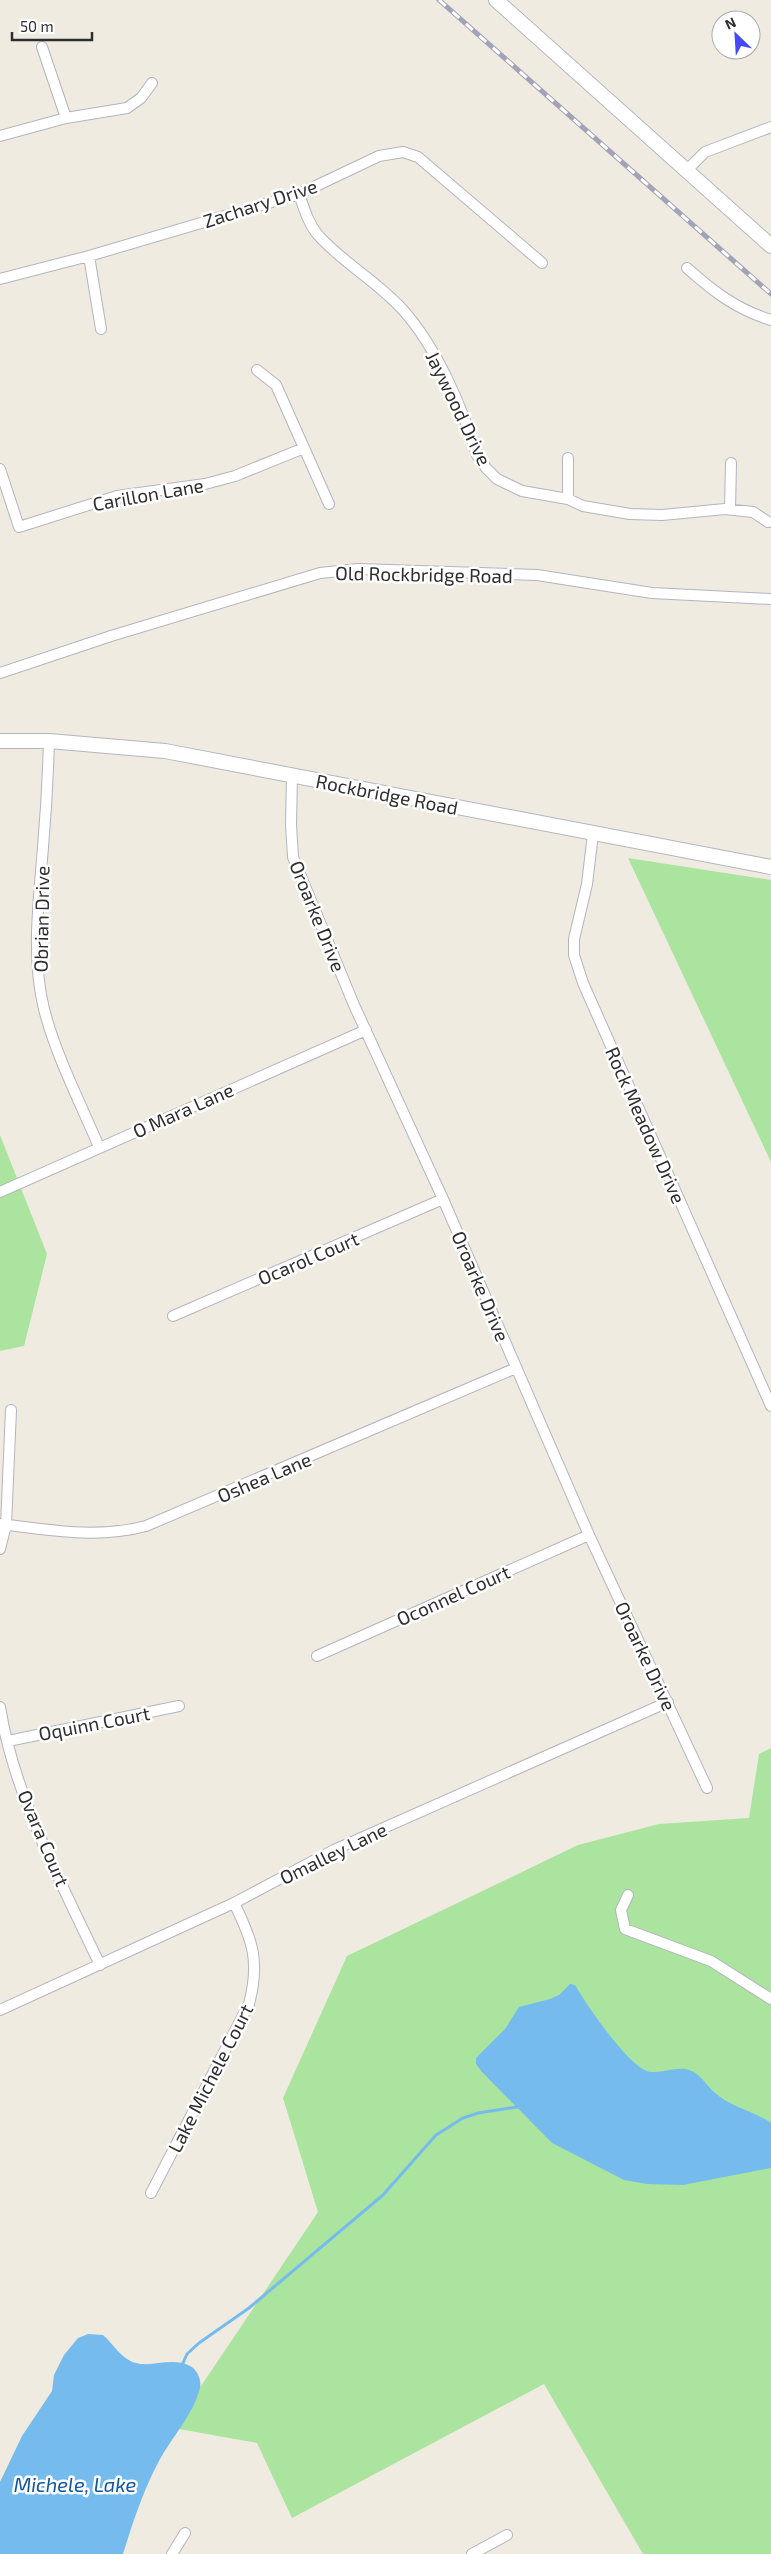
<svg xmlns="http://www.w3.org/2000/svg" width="771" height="2554" viewBox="0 0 771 2554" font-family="'Exo 2',sans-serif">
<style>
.green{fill:#abe49e}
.water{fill:#76bbee}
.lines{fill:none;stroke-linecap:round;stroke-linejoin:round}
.stream{stroke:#76bbee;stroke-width:3}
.minor-casing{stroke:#b4b4c0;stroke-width:12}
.secondary-casing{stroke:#b4b4c0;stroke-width:16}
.minor{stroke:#fff;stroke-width:10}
.secondary{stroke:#fff;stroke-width:14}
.rail-casing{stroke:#a3a3b7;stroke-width:5}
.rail{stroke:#fff;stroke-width:3;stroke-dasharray:9;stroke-linecap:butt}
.labels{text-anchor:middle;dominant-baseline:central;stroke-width:5;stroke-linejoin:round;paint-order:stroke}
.street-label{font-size:19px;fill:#2e2e2e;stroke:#fff}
.water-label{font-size:20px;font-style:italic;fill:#0f57a0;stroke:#fff}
</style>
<rect width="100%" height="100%" fill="#efebe1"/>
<path class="green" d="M628,858L771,880V1162Z
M0,1135L47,1254L24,1346L0,1351Z
M771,1748V2554H643L544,2384L292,2518L257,2443L179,2429L201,2386L318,2212L283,2098L347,1956L578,1845L659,1824L749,1818L759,1754Z"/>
<path class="water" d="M570,1984L575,1985C586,2004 631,2071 651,2072C663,2073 678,2066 689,2070C700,2073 706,2085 714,2092C730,2107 754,2111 771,2123V2168L683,2185L647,2184L624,2180L552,2143L482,2072L476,2064V2058L505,2029L519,2007L550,1999L559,1995Z
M88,2334L103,2335C112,2343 118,2353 127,2359C146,2372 169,2355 190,2366C197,2369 202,2381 200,2388C193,2415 172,2437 159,2461C143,2491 133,2522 123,2554H0V2482L22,2436L52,2391L54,2375L64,2355L78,2338Z"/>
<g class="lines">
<path class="stream" d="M183,2363L187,2354L199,2343L249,2308L383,2195L436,2135L463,2118L478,2113L517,2107"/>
<g class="minor-casing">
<path id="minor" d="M42,47L66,118
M0,136L66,118L127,108L141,98L152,83
M687,170L705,152L771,127
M299,194C304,208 308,223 318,235C343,263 378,282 403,310C437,348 462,407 477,455L486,468L497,479L522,491L568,499L583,506L630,514L662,515L725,509L753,512L768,522
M89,256L101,329
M687,268C714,292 736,309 771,320
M0,279L89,256L299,194L379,156L403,152L418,157L542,263
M257,370L276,385L329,504
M0,469L19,527L117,496L205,484L235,476L304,448
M568,499V458
M730,509L731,463
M0,673L111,636L320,573L358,569L537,575L652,593L771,599
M49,741C48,777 46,812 43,847C39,900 31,957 44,1009C56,1056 80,1102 99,1147
M292,776L291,825L293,857L354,1005L443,1199L589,1535L707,1788
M593,834L587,884L574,939V955L583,983L771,1406
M0,1192L366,1030
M173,1316L443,1199
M0,1524C49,1530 97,1539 146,1526L516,1368
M0,1549L6,1525L11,1410
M317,1656L589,1535
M0,1707C14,1796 62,1884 100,1965
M8,1741L179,1706
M628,1895L621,1910L625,1929L711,1961L771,1999
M0,2010L234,1903L334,1850L668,1702
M151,2193L249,2004C260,1962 253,1941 234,1903
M172,2554L185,2533
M472,2554L507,2535"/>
</g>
<g class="secondary-casing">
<path id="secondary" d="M496,0L771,246
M0,741H49L165,751L771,867"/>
</g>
<use href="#minor" class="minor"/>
<use href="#secondary" class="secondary"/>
<g class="rail-casing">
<path id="rail" d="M439,0L771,294"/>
</g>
<use href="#rail" class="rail"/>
</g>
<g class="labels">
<g class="street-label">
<text transform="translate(260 203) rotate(-18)">Zachary Drive</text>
<text transform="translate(459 408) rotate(64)">Jaywood Drive</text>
<text transform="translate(148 494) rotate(-10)">Carillon Lane</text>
<text transform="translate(424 574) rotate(1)">Old Rockbridge Road</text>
<text transform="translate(387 794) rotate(11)">Rockbridge Road</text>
<text transform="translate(318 916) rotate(68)">Oroarke Drive</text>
<text transform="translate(41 919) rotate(-89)">Obrian Drive</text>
<text transform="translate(183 1110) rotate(-24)">O Mara Lane</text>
<text transform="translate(646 1125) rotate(66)">Rock Meadow Drive</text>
<text transform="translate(308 1258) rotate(-23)">Ocarol Court</text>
<text transform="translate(481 1286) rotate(67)">Oroarke Drive</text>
<text transform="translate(264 1477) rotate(-23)">Oshea Lane</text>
<text transform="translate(453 1595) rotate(-24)">Oconnel Court</text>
<text transform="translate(646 1656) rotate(65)">Oroarke Drive</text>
<text transform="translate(94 1723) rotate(-11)">Oquinn Court</text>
<text transform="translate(44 1838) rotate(67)">Ovara Court</text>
<text transform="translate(333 1853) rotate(-26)">Omalley Lane</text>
<text transform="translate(210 2078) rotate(-63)">Lake Michele Court</text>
</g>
<g class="water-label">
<text x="75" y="2484">Michele, Lake</text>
</g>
</g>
<g transform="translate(736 35) rotate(335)"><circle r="24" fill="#ffffff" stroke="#ababab"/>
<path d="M0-4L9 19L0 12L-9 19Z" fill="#4449f9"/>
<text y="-8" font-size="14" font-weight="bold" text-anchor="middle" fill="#2e2e2e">N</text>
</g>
<path d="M12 32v8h80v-8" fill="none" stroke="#2e2e2e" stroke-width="2.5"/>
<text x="20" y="32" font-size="15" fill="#2e2e2e" stroke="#ffffff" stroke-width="4" paint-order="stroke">50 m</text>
</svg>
